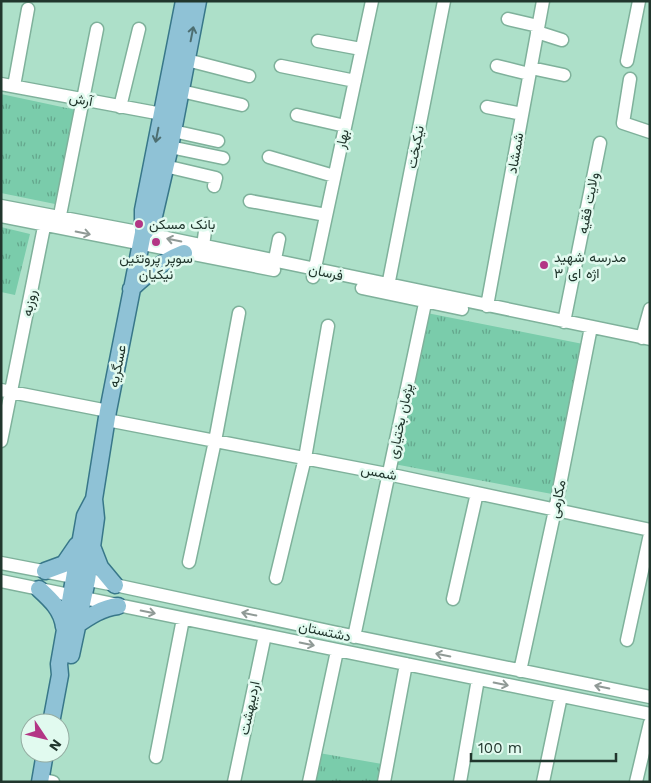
<svg xmlns="http://www.w3.org/2000/svg" width="651" height="783" viewBox="0 0 651 783" font-family="'Work Sans',Vazirmatn,sans-serif">
<style>
.grass{fill:url(#grass-tufts)}
.lines{fill:none;stroke-linecap:round;stroke-linejoin:round}
.minor-casing{stroke:#7fb19b;stroke-width:15}
.major-casing{stroke:#387789;stroke-width:19}
.minor{stroke:#fff;stroke-width:12}
.major{stroke:#8fc2d6;stroke-width:16}
.oneway{stroke:#4d6e71}
.oneway2{stroke:#909a96}
.poi-dot{fill:#b33685;stroke:#e1faef;stroke-width:2}
.labels{text-anchor:middle;dominant-baseline:central;stroke-width:5;stroke-linejoin:round;paint-order:stroke}
.street-label{font-size:14px;fill:#21362d;stroke:#e1faef}
.poi-label{font-size:14px;fill:#21362d;stroke:#e1faef;text-anchor:start}
</style>
<defs>
<pattern id="grass-tufts" width="24" height="20" patternUnits="userSpaceOnUse" patternTransform="scale(1.25)"><rect width="24" height="20" fill="#7accab"/><path d="M3 7l-1-3M5 7V3M7 7l1-3M15 17l-1-3M17 17v-4M19 17l1-3" fill="none" stroke="#64a68c"/></pattern>
</defs>
<rect width="100%" height="100%" fill="#ade0c9"/>
<path class="grass" d="M1,94L76,110L55,204L1,193Z
M1,227L30,234L15,295L1,292Z
M427,313L583,344L552,494L394,464Z
M319,753L382,764L379,782H314Z"/>
<g class="lines">
<g class="minor-casing">
<path id="minor" d="M508,19L538,26
M537,32L562,40
M318,41L361,49
M187,60L249,76
M627,61L639,1
M281,66L355,81
M497,66L529,74
M531,68L564,75
M630,79L623,123L650,132
M1,84L162,114
M14,86L28,9
M181,91L242,105
M120,107L139,29
M487,107L522,114
M297,115L345,126
M173,131L218,141
M170,147L223,158
M269,157L334,176
M165,166L216,178L214,186
M250,201L326,215
M1,206L143,233L650,339
M1,216L274,270
M58,225L97,29
M203,246L206,224
M273,269L279,239
M313,277L372,1
M362,288L462,309
M387,291L444,1
M487,306L543,1
M564,322L600,143
M642,338L650,309
M1,390L108,411
M107,420L397,476L650,530
M1,441L46,217
M189,562L215,441L239,313
M1,563L115,585L333,632L650,697
M276,578L305,458L328,326
M1,581L650,714
M453,599L477,493
M354,637L427,294
M627,640L650,534
M520,671L555,510L591,327
M156,757L183,619
M40,779L53,782
M234,782L265,635
M309,782L337,651
M384,782L406,664
M460,782L478,679
M543,782L561,696
M636,782L650,723"/>
</g>
<g class="major-casing">
<path id="major" d="M145,232L154,216L170,147L198,1
M131,289C148,273 163,261 184,253
M93,549L100,567L115,585
M45,571L64,564L77,545
M39,589C51,600 62,610 64,627
M77,625C90,616 102,608 118,606
M71,655L87,580L92,547L96,518L94,499
M51,723L60,675L59,664L85,516L94,499L108,411L143,233V210L184,1
M40,782L45,753"/>
</g>
<use href="#minor" class="minor"/>
<use href="#major" class="major"/>
</g>
<defs><path id="oneway-shaft" d="M-6 0H5M1.5-3L5.5 0L1.5 3" fill="none" stroke-width="1.6" stroke-linecap="round" stroke-linejoin="round" transform="scale(1.25)"/></defs>
<g class="oneway">
<use href="#oneway-shaft" transform="translate(192 34) rotate(-79)"/>
<use href="#oneway-shaft" transform="translate(157 135) rotate(101)"/>
</g>
<g class="oneway2">
<use href="#oneway-shaft" transform="translate(83 233) rotate(11)"/>
<use href="#oneway-shaft" transform="translate(174 240) rotate(-168)"/>
<use href="#oneway-shaft" transform="translate(148 612) rotate(11)"/>
<use href="#oneway-shaft" transform="translate(249 614) rotate(-168)"/>
<use href="#oneway-shaft" transform="translate(307 644) rotate(12)"/>
<use href="#oneway-shaft" transform="translate(443 655) rotate(-169)"/>
<use href="#oneway-shaft" transform="translate(501 684) rotate(11)"/>
<use href="#oneway-shaft" transform="translate(602 687) rotate(-168)"/>
</g>
<g class="poi-dot">
<circle cx="139" cy="224" r="5"/>
<circle cx="156" cy="242" r="5"/>
<circle cx="544" cy="265" r="5"/>
</g>
<g class="labels">
<g class="street-label">
<text transform="translate(81 99) rotate(11)">آرش</text>
<text transform="translate(342 139) rotate(-78)">بهار</text>
<text transform="translate(415 147) rotate(-79)">نیکبخت</text>
<text transform="translate(515 153) rotate(-80)">شمشاد</text>
<text transform="translate(588 203) rotate(-79)">ولایت فقیه</text>
<text transform="translate(326 272) rotate(12)">فرسان</text>
<text transform="translate(29 303) rotate(-79)">روزبه</text>
<text transform="translate(117 366) rotate(-79)">عسگریه</text>
<text transform="translate(400 421) rotate(-78)">پژمان بختیاری</text>
<text transform="translate(379 472) rotate(11)">شمس</text>
<text transform="translate(557 499) rotate(-79)">مکارمی</text>
<text transform="translate(325 631) rotate(12)">دشتستان</text>
<text transform="translate(249 708) rotate(-78)">اردیبهشت</text>
</g>
<g class="poi-label">
<text x="149" y="224">بانک مسکن</text>
<text x="554" y="257">مدرسه شهید<tspan x="554" dy="16">اژه ای ۳</tspan></text>
<text x="156" y="258" text-anchor="middle">سوپر پروتئین<tspan x="156" dy="16">نیکیان</tspan></text>
</g>
</g>
<rect width="651" height="783" fill="none" stroke="#21362d" stroke-width="5"/>
<g transform="translate(45 738) rotate(125)"><circle r="24" fill="#e1faef" stroke="#94aca1"/>
<path d="M0-4L9 19L0 12L-9 19Z" fill="#b33685"/>
<text y="-8" font-size="14" font-weight="bold" text-anchor="middle" fill="#21362d">N</text>
</g>
<path d="M471 753v8h145v-8" fill="none" stroke="#21362d" stroke-width="2.5"/>
<text x="478" y="753" font-size="15" fill="#21362d" stroke="#e1faef" stroke-width="4" paint-order="stroke">100 m</text>
</svg>
